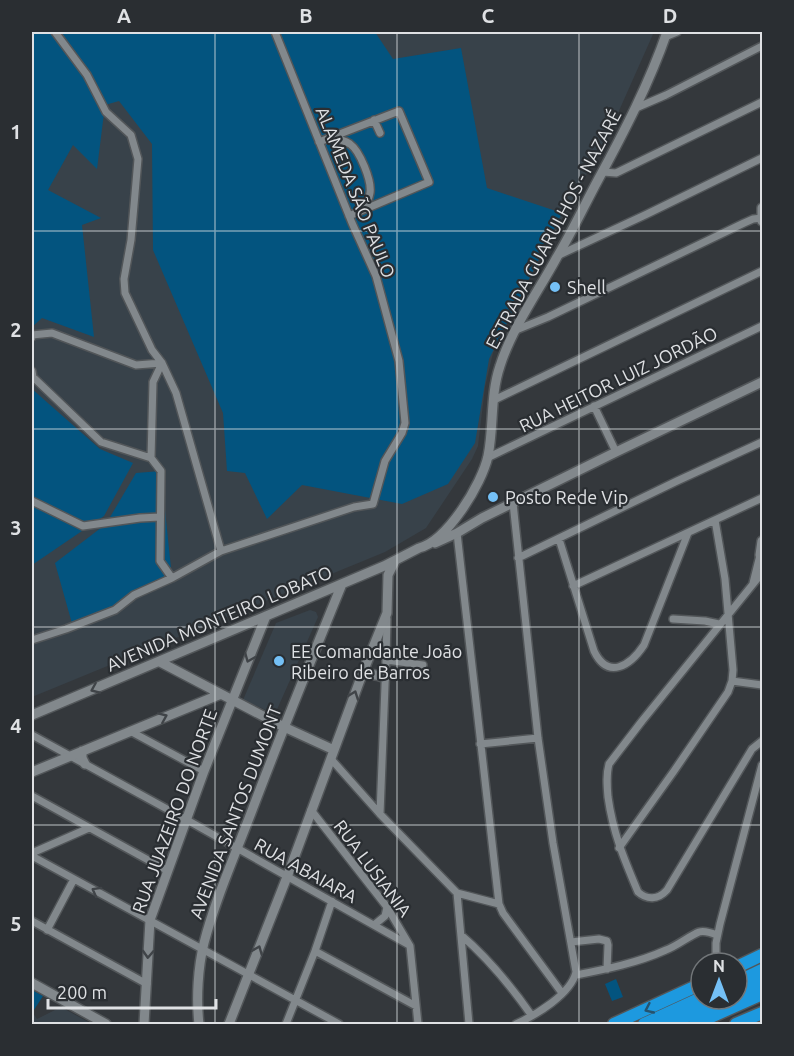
<svg xmlns="http://www.w3.org/2000/svg" width="794" height="1056" viewBox="0 0 794 1056" font-family="Ubuntu,sans-serif">
<style>
.built{fill:#38424a}
.green{fill:#03547f}
.lines{fill:none;stroke-linecap:round;stroke-linejoin:round}
.street-casing{stroke:#525659;stroke-width:10}
.secondary-casing{stroke:#525659;stroke-width:12}
.highway-casing{stroke:#525659;stroke-width:15}
.street{stroke:#82888c;stroke-width:7}
.secondary{stroke:#82888c;stroke-width:9}
.highway{stroke:#1d99df;stroke-width:12}
.oneway{stroke:#404448}
.oneway2{stroke:#25536f}
.grid{fill:none;stroke:#dfe1e4;stroke-width:1.5;stroke-opacity:0.55}
.poi-dot{fill:#74c0f6;stroke:#2a2e32;stroke-width:2}
.labels{text-anchor:middle;dominant-baseline:central;stroke-width:4.5;stroke-linejoin:round;paint-order:stroke}
.street-label{font-size:18px;fill:#dfe1e4;stroke:#2a2e32}
.poi-label{font-size:18px;fill:#dfe1e4;stroke:#2a2e32;text-anchor:start}
.neatline{fill:none;stroke:#dfe1e4;stroke-width:2}
.grid-label{font-size:20px;text-anchor:middle;font-weight:bold;fill:#dfe1e4}
</style>
<rect width="100%" height="100%" fill="#34383c"/>
<path class="built" d="M32,32H654L610,131L522,293L493,353L485,387L478,446L472,459L426,528L385,552L32,697Z
M310,610L316,612L318,617L275,714L243,700L276,623Z
M61,1007L92,1024H32V1014L33,1013L37,1019Z"/>
<path class="green" d="M32,32H375L393,59L461,48L487,188L562,213L489,359L475,443L448,484L402,504L302,485L267,519L245,473L227,471L223,413L153,250L152,144L119,101L105,105L97,169L73,145L48,190L101,218L82,225L94,337L42,318L32,327Z
M32,389L100,449L133,463L104,516L32,565Z
M161,471L172,578L73,627L55,563L106,524L136,473Z
M616,979L623,997L612,1001L605,984Z
M32,990L43,996L32,1013Z"/>
<g class="lines">
<g class="street-casing">
<path id="street" d="M55,32L87,75L106,112L131,135L138,159L131,240L124,279L125,293L152,350L162,363L176,393L221,551
M665,37L677,32
M636,108L666,95L762,46
M374,120L380,133
M332,138C339,139 344,140 350,144C360,151 372,181 370,193C369,199 366,205 362,210
M319,142L399,111L429,182L349,216
M603,172L616,173L762,102
M559,255L645,215L762,158
M516,330L548,317L744,223L753,219L762,218
M32,337V335L52,333L136,365L162,363L153,382L151,458
M32,371L33,377L101,442L151,458L161,471L160,561L172,578
M494,400L762,271
M594,406L616,452
M487,458L762,326
M32,501L83,526L140,518L160,517
M513,503L538,738L553,843L576,972C571,994 536,1015 516,1024
M457,533L499,904L503,913L562,993
M559,539L594,651C608,680 630,666 644,645L688,533
M518,558L677,481L762,442
M762,573L642,721L609,764C606,775 607,785 608,797C613,833 624,859 638,892C647,900 658,900 667,890L752,749L762,741
M753,583L760,555
M573,586L762,498
M673,619L705,621L719,624
M32,640L66,629L115,610L134,595L172,578L221,551L354,507L373,504L385,461L402,433L405,423L399,361L376,276L352,223L275,32
M386,660L423,665
M732,681L762,685
M130,731L204,771
M32,735L187,820L409,945
M480,744L538,738
M331,759L380,814L457,893L499,904
M32,796L168,871
M311,810L387,907L410,946L418,1024
M380,814L386,660L387,619
M619,848L674,771L728,692L732,681L733,670L725,579L715,520
M32,853L89,828
M32,856L339,1024
M457,893L469,1024
M32,921L147,984
M374,925L385,916L387,907
M47,930L74,879
M461,935C489,959 511,986 532,1016
M571,942L599,939L607,941L608,945L607,969
M315,951L416,1006
M716,963V943L720,924L762,765
M576,975C607,969 637,963 666,950C677,946 689,936 699,932C705,930 712,933 717,935
M286,1024L315,951L332,901"/>
</g>
<g class="secondary-casing">
<path id="secondary" d="M762,208V221
M762,541L760,555L762,560
M435,543L457,533L482,518L616,452L762,382
M160,662L284,727L334,750
M361,676C370,673 377,674 385,678
M32,715L384,566L419,548C447,541 482,484 488,456C494,427 490,395 500,366C512,328 538,292 557,257C572,232 584,206 598,180C624,132 649,84 667,32
M82,751V758L85,764
M32,772L221,694
M32,983L106,1024
M144,1024L150,920L204,771L266,616
M199,1024C196,999 198,967 204,943C215,900 235,855 251,813C280,736 311,660 342,584
M229,1024L287,877L363,672L387,613L388,575L395,561"/>
</g>
<g class="highway-casing">
<path id="highway" d="M737,967L762,955
M737,982L762,970
M737,994L762,983
M614,1024L701,984
M644,1024L701,998
M669,1024L726,999
M695,1024L762,994
M736,1024L762,1013"/>
</g>
<use href="#street" class="street"/>
<use href="#secondary" class="secondary"/>
<use href="#highway" class="highway"/>
</g>
<defs><path id="oneway-chevron" d="M-2-3.5L2.5 0L-2 3.5" fill="none" stroke-width="1.6" stroke-linecap="round" stroke-linejoin="round" transform="scale(1.5)"/></defs>
<g class="oneway">
<use href="#oneway-chevron" transform="translate(249 658) rotate(112)"/>
<use href="#oneway-chevron" transform="translate(95 689) rotate(157)"/>
<use href="#oneway-chevron" transform="translate(354 695) rotate(-70)"/>
<use href="#oneway-chevron" transform="translate(163 717) rotate(-23)"/>
<use href="#oneway-chevron" transform="translate(96 891) rotate(-151)"/>
<use href="#oneway-chevron" transform="translate(258 950) rotate(-68)"/>
<use href="#oneway-chevron" transform="translate(148 954) rotate(93)"/>
</g>
<use class="oneway2" href="#oneway-chevron" transform="translate(649 1009) rotate(155)"/>
<path class="grid" d="M215,32V1024M397,32V1024M579,32V1024M32,231H762M32,429H762M32,627H762M32,825H762"/>
<g class="poi-dot">
<circle cx="555" cy="287" r="6"/>
<circle cx="493" cy="497" r="6"/>
<circle cx="279" cy="661" r="6"/>
</g>
<g class="labels">
<g class="street-label">
<text transform="translate(356 192) rotate(68)">ALAMEDA SÃO PAULO</text>
<text transform="translate(553 229) rotate(-62)">ESTRADA GUARULHOS - NAZARÉ</text>
<text transform="translate(618 379) rotate(-26)">RUA HEITOR LUIZ JORDÃO</text>
<text transform="translate(219 618) rotate(-23)">AVENIDA MONTEIRO LOBATO</text>
<text transform="translate(174 811) rotate(-70)">RUA JUAZEIRO DO NORTE</text>
<text transform="translate(235 812) rotate(-69)">AVENIDA SANTOS DUMONT</text>
<text transform="translate(373 868) rotate(53)">RUA LUSIANIA</text>
<text transform="translate(306 870) rotate(29)">RUA ABAIARA</text>
</g>
<g class="poi-label">
<text x="567" y="287">Shell</text>
<text x="505" y="497">Posto Rede Vip</text>
<text x="291" y="651">EE Comandante João<tspan x="291" dy="21">Ribeiro de Barros</tspan></text>
</g>
</g>
<rect width="794" height="1056" fill="none" stroke="#2a2e32" stroke-width="66"/>
<g transform="translate(719 981)"><circle r="28" fill="#2a2e32" stroke="#727679" stroke-width="1.5"/>
<path d="M0-4.5L10 22L0 15L-10 22Z" fill="#74c0f6"/>
<text y="-9" font-size="16" font-weight="bold" text-anchor="middle" fill="#dfe1e4">N</text>
</g>
<path d="M48 999v9h168v-9" fill="none" stroke="#dfe1e4" stroke-width="3"/>
<text x="57" y="999" font-size="18" fill="#dfe1e4" stroke="#2a2e32" stroke-width="4.5" paint-order="stroke">200 m</text>
<rect x="33" y="33" width="728" height="990" class="neatline"/>
<g class="grid-label">
<text x="124" y="23">A</text>
<text x="306" y="23">B</text>
<text x="488" y="23">C</text>
<text x="670" y="23">D</text>
<text x="16" y="139">1</text>
<text x="16" y="337">2</text>
<text x="16" y="535">3</text>
<text x="16" y="733">4</text>
<text x="16" y="931">5</text>
</g>
</svg>
